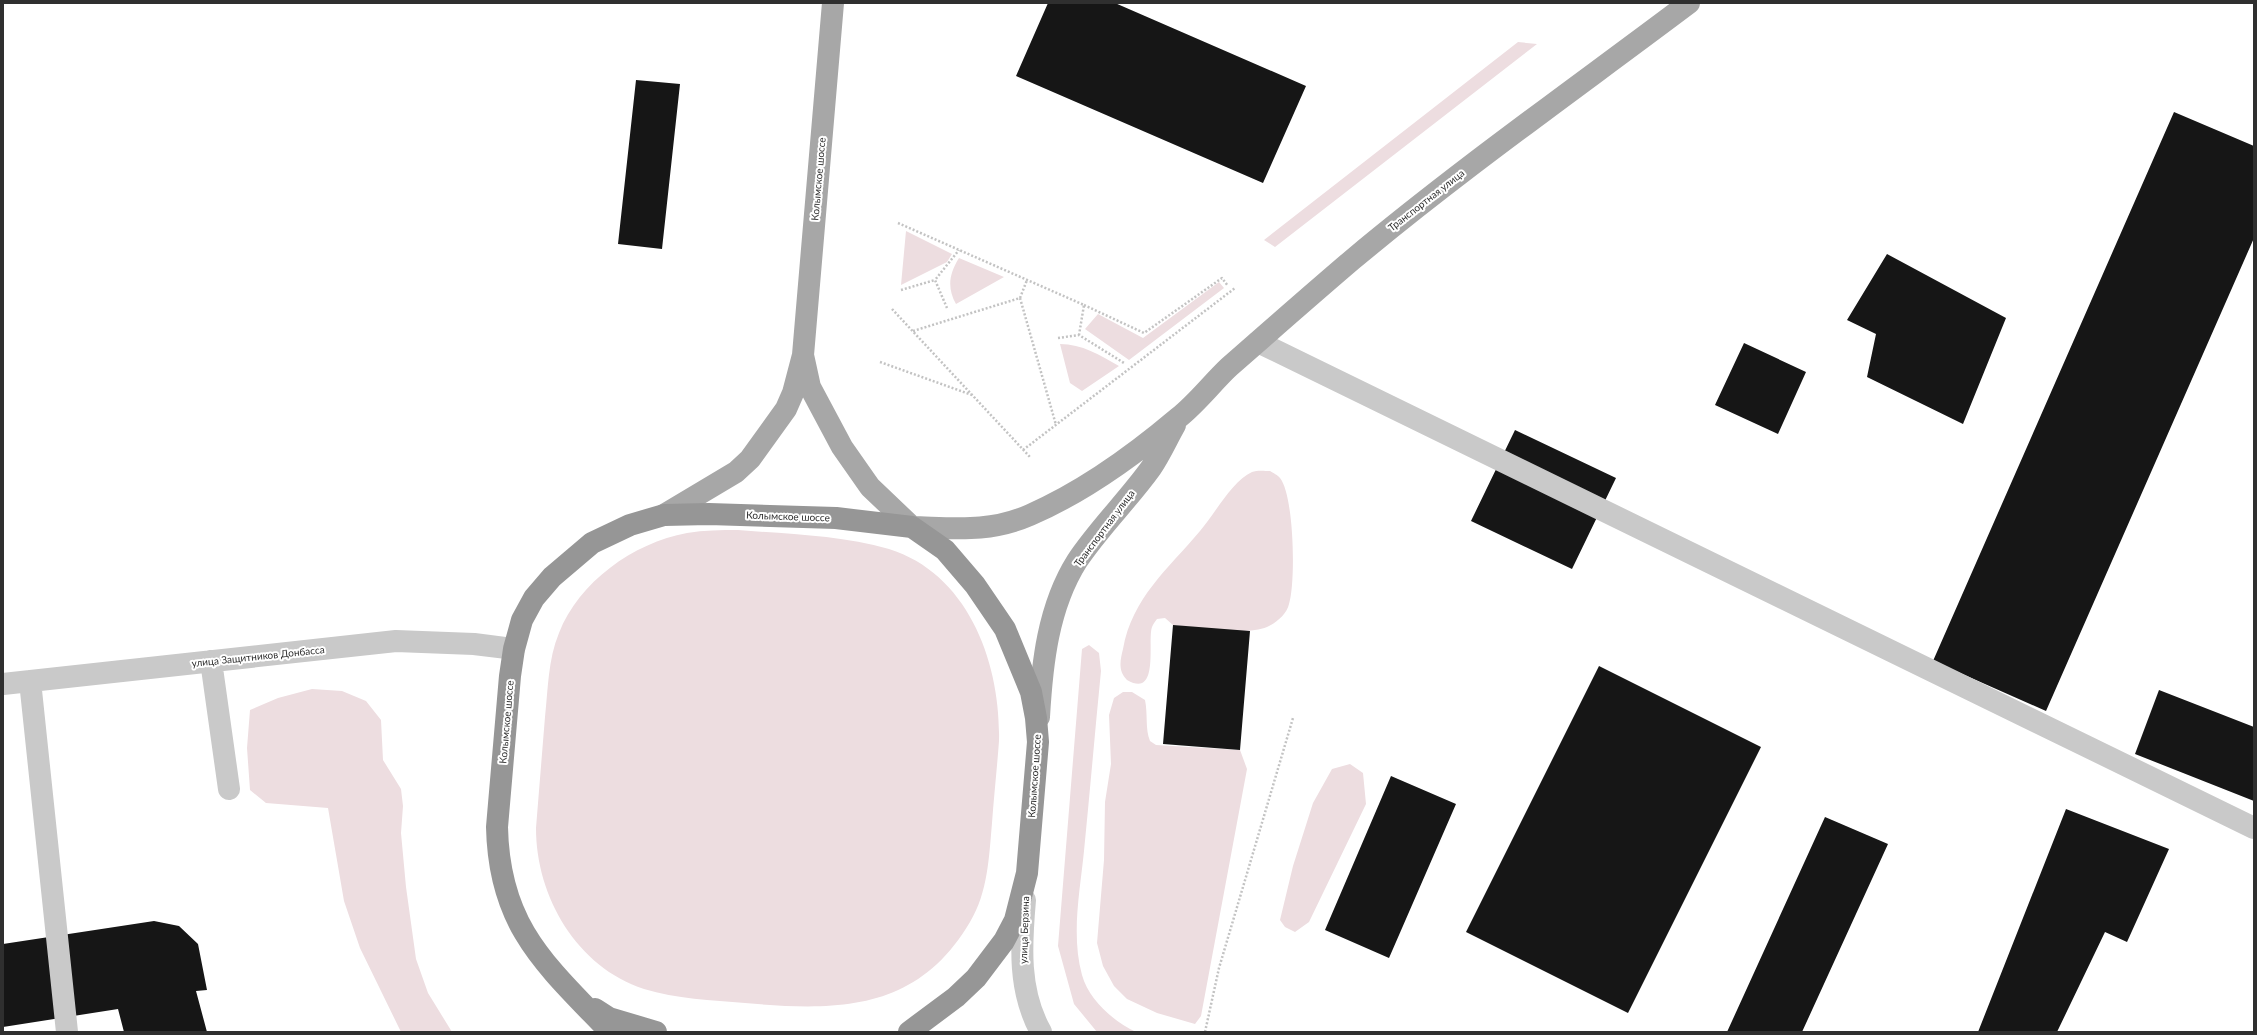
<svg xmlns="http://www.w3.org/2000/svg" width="2257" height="1035" viewBox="0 0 2257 1035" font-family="Lato,sans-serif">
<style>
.green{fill:#eddde0}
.building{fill:#161616}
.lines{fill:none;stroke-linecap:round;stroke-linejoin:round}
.path{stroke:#c3c3c3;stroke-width:2.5;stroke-dasharray:2 2;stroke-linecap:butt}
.minor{stroke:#c9c9c9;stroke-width:22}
.major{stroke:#a7a7a7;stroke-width:22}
.highway{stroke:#969696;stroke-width:22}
.labels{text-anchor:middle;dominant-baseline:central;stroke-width:4;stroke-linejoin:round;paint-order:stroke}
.street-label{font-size:10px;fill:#2f2f2f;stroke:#fff}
</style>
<rect width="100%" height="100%" fill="#fff"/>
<path class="green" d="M1518,42L1537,44L1275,247L1264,240Z
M906,231L952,254L947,262L901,285Z
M959,258L1004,277L956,304C947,288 949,274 959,258Z
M1219,282L1224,288L1129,360L1085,329L1098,314L1143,338Z
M1060,344C1082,344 1100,355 1119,366L1082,391L1070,383Z
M1270,471C1273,473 1278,475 1280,478C1294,495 1296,582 1289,604C1287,614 1276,623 1267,627C1246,636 1196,627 1173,625L1165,618L1157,619C1155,622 1153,624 1152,627C1147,641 1160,699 1127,680C1118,671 1120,661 1123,649C1132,598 1168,569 1200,531C1214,515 1232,481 1252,472C1257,470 1265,471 1270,471Z
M738,530C788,534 841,535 889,549C969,574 1001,664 999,741C997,768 994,796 992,823C989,857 988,892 970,922C917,1012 837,1011 745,1003C712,1000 676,999 644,989C577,967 536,897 536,828C539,791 542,754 545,717C548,690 548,659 559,633C579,582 633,543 687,533C704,530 721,530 738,530Z
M1089,645L1099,653L1101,671C1095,731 1090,791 1084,851C1080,891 1071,935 1082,975C1089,1000 1113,1021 1136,1032H1097L1074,1004L1058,946L1082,649Z
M312,689L342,691L366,701L381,720L383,760L401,789L403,806L401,833L406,887L416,959L428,993L452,1032H401L360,948L344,901L328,808L266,803L250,790L247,748L250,710L278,698Z
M1123,692H1132L1145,700C1148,714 1145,729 1150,741L1156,745L1240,750L1247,769L1201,1016L1195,1024L1157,1013L1127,999L1114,986L1103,966L1097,943L1104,860L1105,802L1111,764L1109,715L1114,698Z
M1350,764L1363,773L1366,804L1309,922L1295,932L1285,927L1280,920L1293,866L1313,803L1332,769Z"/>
<path class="building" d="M1048,3H1115L1306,86L1263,183L1016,76Z
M636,80L680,84L662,249L618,244Z
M2174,112L2254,146V238L2046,711L1933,661Z
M1887,254L2006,318L1963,424L1867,377L1876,334L1847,320Z
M1744,343L1806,372L1778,434L1715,405Z
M1515,430L1616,478L1572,569L1471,521Z
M1173,625L1250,631L1240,750L1163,744Z
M1599,666L1761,747L1628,1013L1466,932Z
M2159,690L2254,727V801L2135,754Z
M1391,776L1456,804L1389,958L1325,930Z
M2066,809L2169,849L2127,942L2105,932L2057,1032H1978Z
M1825,817L1888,844L1802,1032H1727Z
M154,921L179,926L198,944L207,990L196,991L207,1032H124L118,1009L3,1027V944Z"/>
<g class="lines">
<path class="path" d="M898,223L1084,305L1079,335
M901,290L935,280
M1020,298L1027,280
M1084,305L1144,333L1222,278L1228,286
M947,308L935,280L959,250
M892,309L1030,457
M913,331L1020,298L1056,425
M1058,338L1079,335L1124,363
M880,362L972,395
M1023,450L1235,288
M1205,1032L1219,968L1293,718"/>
<path class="minor" d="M1258,342L2254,828
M211,661L229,789
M30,681L67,1032
M3,684L396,641L474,644L514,649
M1025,900C1021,945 1018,991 1041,1032"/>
<path class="major" d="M803,355L810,387L842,447L870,487L912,527C954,528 989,533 1030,515C1083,492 1133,456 1178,418C1197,403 1212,383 1229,367C1270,331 1311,295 1352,260C1461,169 1576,88 1689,3
M664,515L736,472L750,459L786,409L793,393L803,355L833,3
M1039,717C1042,664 1048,607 1077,561C1099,528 1128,500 1151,468C1160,455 1167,439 1175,425"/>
<path class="highway" d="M595,1009L609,1018L656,1032
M610,1032C546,965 499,927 497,827L510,676L514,649L522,620L534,598L552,577L592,543L630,525L664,515L709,514L836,518L912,527L945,550L975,585L1005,629L1031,692L1036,718L1038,742L1027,873L1015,920L1004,941L976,978L956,997L909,1032"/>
</g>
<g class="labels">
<g class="street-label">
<text transform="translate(818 179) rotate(-85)">Колымское шоссе</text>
<text transform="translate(1426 200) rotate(-38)">Транспортная улица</text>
<text transform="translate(788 516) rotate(2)">Колымское шоссе</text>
<text transform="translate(1104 528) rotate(-53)">Транспортная улица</text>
<text transform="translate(258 656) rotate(-6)">улица Защитников Донбасса</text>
<text transform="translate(506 722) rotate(-85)">Колымское шоссе</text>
<text transform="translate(1034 776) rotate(-86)">Колымское шоссе</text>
<text transform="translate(1024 930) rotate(-88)">улица Берзина</text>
</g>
</g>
<rect width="2257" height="1035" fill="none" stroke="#2f2f2f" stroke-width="8"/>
</svg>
